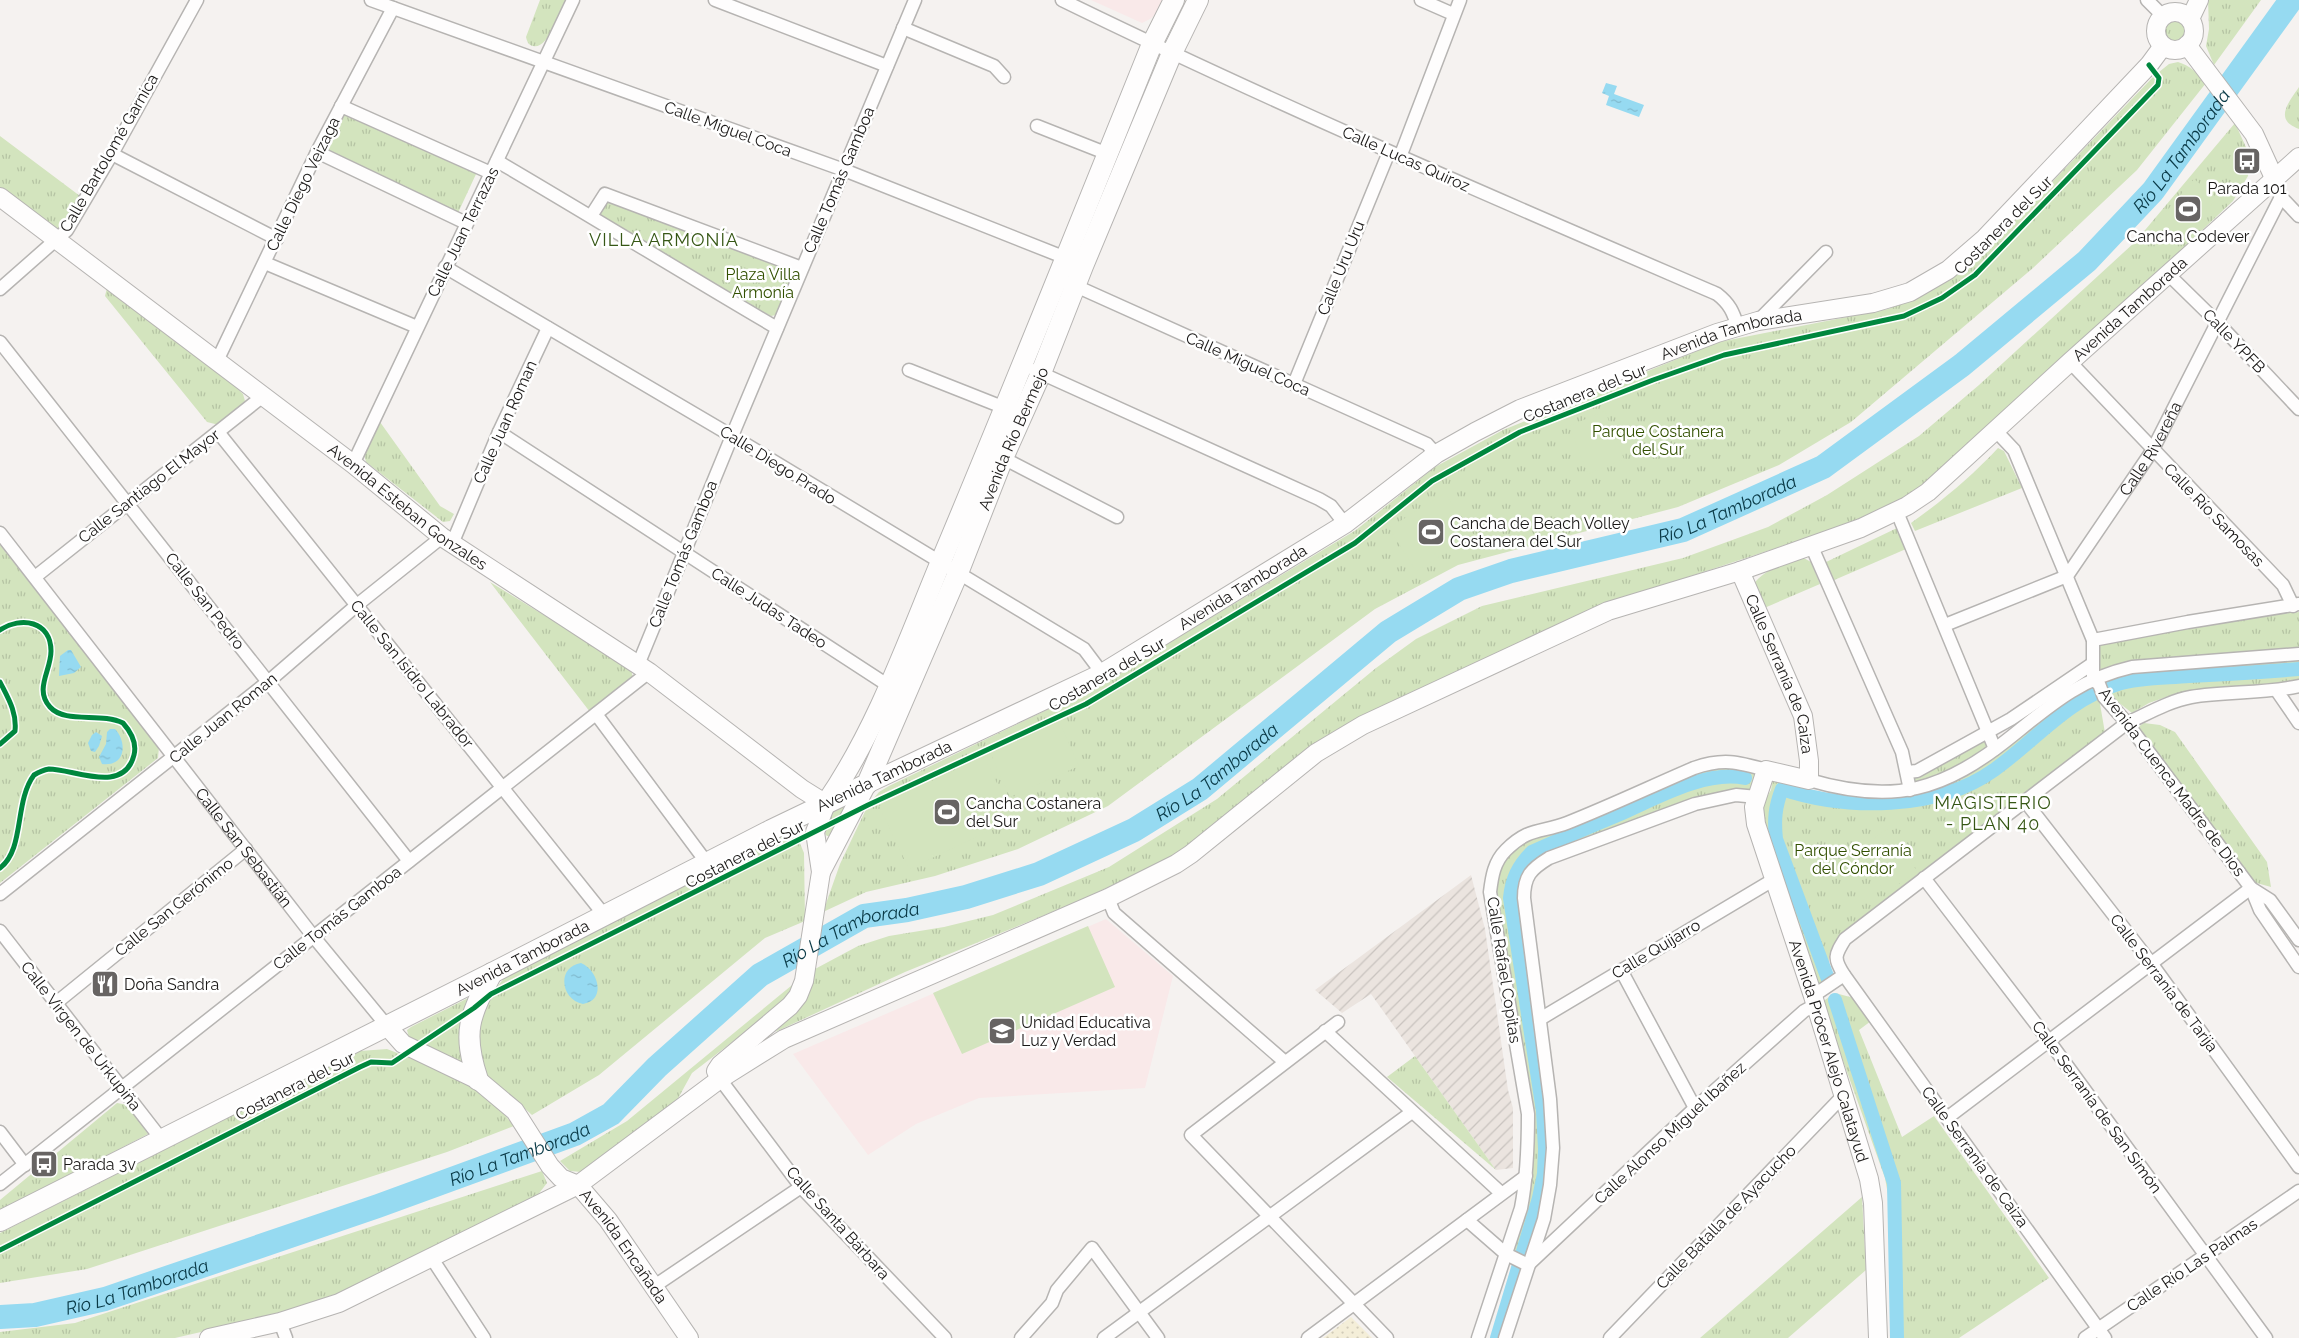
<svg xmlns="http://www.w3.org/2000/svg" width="2299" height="1338" viewBox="0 0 2299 1338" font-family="Raleway,sans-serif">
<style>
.industrial{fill:url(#industrial-furrows)}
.education{fill:#f9e9e9}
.grass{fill:url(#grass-tufts)}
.sand{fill:url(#sand-dots)}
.pitch{fill:#d3e4be}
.water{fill:url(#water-ripples)}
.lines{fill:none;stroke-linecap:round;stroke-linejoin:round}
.canal{stroke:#96daf1;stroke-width:14}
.river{stroke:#96daf1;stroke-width:24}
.street-casing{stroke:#b6b4b2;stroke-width:15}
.secondary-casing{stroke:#b6b4b2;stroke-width:20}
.primary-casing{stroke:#b6b4b2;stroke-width:22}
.street{stroke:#fefdfd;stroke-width:12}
.secondary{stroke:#fefdfd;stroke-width:18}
.primary{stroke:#fefdfd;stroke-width:20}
.cycleway-casing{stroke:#fff;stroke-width:8}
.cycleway{stroke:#00873e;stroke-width:5}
.labels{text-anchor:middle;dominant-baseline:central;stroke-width:5;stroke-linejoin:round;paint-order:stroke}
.street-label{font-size:16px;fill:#1a1817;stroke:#fff}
.poi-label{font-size:16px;fill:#1a1817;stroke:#fff;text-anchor:start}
.park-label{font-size:16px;fill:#325000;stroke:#fff}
.water-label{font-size:18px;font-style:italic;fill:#093946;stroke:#fff}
.neighbourhood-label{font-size:18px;letter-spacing:1px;fill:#365715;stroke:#fff}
</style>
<defs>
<pattern id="industrial-furrows" width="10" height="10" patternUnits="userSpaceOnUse" patternTransform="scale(1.25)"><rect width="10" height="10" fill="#ebe4df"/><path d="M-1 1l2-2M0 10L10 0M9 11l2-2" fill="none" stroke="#c9c3bf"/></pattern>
<pattern id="grass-tufts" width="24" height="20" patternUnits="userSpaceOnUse" patternTransform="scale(1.25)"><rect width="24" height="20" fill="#d3e4be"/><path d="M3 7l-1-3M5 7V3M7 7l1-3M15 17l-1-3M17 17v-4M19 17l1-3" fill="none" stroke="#b5c3a3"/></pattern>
<pattern id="sand-dots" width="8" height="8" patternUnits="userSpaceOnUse" patternTransform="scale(1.25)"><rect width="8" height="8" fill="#f4eed8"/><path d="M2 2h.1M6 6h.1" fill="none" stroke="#d1cbb9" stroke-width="1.8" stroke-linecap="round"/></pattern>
<pattern id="water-ripples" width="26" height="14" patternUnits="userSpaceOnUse" patternTransform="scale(1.25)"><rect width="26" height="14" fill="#96daf1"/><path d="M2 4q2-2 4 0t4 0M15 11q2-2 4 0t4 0" fill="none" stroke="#81bace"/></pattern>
</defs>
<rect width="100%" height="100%" fill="#f5f2f0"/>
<path class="industrial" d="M1471,875L1485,929L1508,1090L1513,1108V1168L1496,1170L1371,994L1342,1013L1315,990Z"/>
<path class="education" d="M1091,0H1162L1156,14L1150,19L1142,23Z
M1106,919L1173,976L1145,1088L979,1098L916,1124L868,1155L793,1054Z"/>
<path class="grass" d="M540,0H567C561,11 548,50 533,46C528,45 527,41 526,37Z
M2208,0H2261L2214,65L2206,46L2209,29Z
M2163 30a12 12 0 1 1 24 0a12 12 0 1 1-24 0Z
M2178,62C2189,65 2199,74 2206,83L2137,170L2033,268L1851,422L1779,465L1678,507L1458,565L1375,609L1108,806L1018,849L935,876L866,892L823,912L840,864L868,805L879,792L889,786L1080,694L1118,674L1356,530L1435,467L1503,430L1719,342L1888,309L1921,295L1948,281L1976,261L2154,76L2169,64Z
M2299,87V129C2273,120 2289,102 2299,87Z
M343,113L477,172L457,215L323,151Z
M2235,123L2250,156L2248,176L2233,201L2144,285L1923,485L1893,505L1852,523L1603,605L1514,645L1336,732L1300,754L1201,837L1167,859L1079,901L905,972L775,1032C796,1011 810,999 815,969L858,946L889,936L944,927L993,915L1109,867L1217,799L1376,668L1416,639L1482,606L1683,558L1768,527L1827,495L1919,436L1979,385L2135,242Z
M0,136L80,196C74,207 67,226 54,230L0,190Z
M605,200L793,271L794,274L776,315L771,316L674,263L597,215Z
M107,288L237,388L243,394L245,401L243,406L219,425L207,422L105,296Z
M380,422L440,506L454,514L450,521L443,522L366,462L364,455Z
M1998,448L2004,451L2022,488L1915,531L1911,523C1942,501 1972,476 1998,448Z
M1897,528L1906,549L1832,581L1824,563Z
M0,545L159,747L158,758L0,883Z
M1802,557L1811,562L1820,584L1762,609L1753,585C1764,569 1784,564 1802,557Z
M490,582L628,667L631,669L633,678L590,712Z
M2299,612V650L2097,673V644L2255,616Z
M2299,659V681L2271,687L2191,691L2169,696L2149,703L2132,713L2109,695L2101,681L2133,671Z
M2094,686L2099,698L2105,733L1842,933C1829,949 1827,957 1830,978L1817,986L1763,826V804L1771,790L1773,778C1794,784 1815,792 1835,796C1875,804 1926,797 1961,778C2000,757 2041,719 2077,692Z
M2144,723L2160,725L2175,732L2267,862L2271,887L2253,882L2138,727Z
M1986,737L1990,748L1957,770L1913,785L1910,777Z
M1724,765L1757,773L1751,793L1735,790L1525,873L1548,1148L1540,1218L1526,1258L1512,1251L1532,1140L1495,892C1497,863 1504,857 1526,839L1696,772Z
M844,806L840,820L830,836H827L825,834L831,812Z
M784,835L799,841L804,853L805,921L765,938L599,1075L532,1115L488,1076L480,1059L478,1014L491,994L506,976Z
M797,981L794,990L775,1009L692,1073L675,1104L588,1169L581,1172L570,1171L560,1161L627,1121Z
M1835,993L1854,998L1871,1021L1859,1030L1902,1137L1934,1116L2049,1278L1959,1338H1892L1890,1206L1885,1178L1822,1002Z
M470,997L465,1066L409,1038L407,1030L411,1027Z
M387,1049L451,1074L494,1102L514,1126L447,1152L87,1269L0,1283V1233L360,1051Z
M1415,1056L1496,1170L1387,1077Z
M117,1103L128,1105L148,1134L0,1211V1200Z
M542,1171L547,1183L537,1196L336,1296L275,1315L175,1338H0V1332L75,1323Z
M1862,1197L1866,1270L1788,1338H1700Z"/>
<path class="sand" d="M1351,1317L1372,1338H1323Z"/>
<path class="pitch" d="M2194,179L2217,198L2182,240L2159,220Z
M1605,411L1624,459L1588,474L1569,426Z
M1445,493L1472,536L1416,571L1389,528Z
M0,559L11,572L0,581Z
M1059,721L1079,766L1010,797L990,752Z
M984,756L1014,819L909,869L879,806Z
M1887,829L1917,871L1886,893L1856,851Z
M1088,926L1115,987L962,1054L933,993Z"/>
<path class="water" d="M1606,83L1617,86L1614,94L1644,105L1639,117L1606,105L1609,96L1602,93Z
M68,650H71L81,667L74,673L59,676L60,656Z
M110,729H115C128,743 125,767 102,764L99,757L106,744L107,732Z
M96,732L102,736L99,746L95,752L91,751L88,743L92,735Z
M581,963C598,970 607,1000 583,1004C561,1000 556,967 581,963Z"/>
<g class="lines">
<path class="canal" d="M1828,979L1776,839C1774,820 1775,807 1782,789C1846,810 1937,811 1994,770C2035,741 2068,699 2118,684C2140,677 2166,678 2189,676C2226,674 2262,672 2299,669
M1835,1000L1894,1183L1897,1338
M1497,1338L1539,1198L1544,1174L1545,1149L1543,1111L1510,898C1512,879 1518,866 1532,852C1561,839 1591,826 1620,814C1656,798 1705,770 1745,778"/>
<path class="river" id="s1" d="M0,1317L35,1315L105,1299L378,1206L575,1134L611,1114L657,1067L760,975L864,916L907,910L966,897L1039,874L1134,830L1200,789L1388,632L1459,589L1511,571L1683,530L1823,467L1962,365L2087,261L2153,191L2291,0"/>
<g class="street-casing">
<g id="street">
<path d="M371,0L844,170L1071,260"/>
<path d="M715,0L887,66"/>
<path d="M1062,0C1277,105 1497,199 1717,294C1730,304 1733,312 1738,327"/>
<path d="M1421,0L1453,14"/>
<path d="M2147,0L2163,16"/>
<path d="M903,28L994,66L1004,77"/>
<path d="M341,106L491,173"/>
<path d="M1037,126L1108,154"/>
<path d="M317,152L466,223"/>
<path d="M112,154L277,239"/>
<path d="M1400,157L1460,0"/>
<path d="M497,161C591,216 683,273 777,328"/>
<path d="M2279,191L2281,197L2299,216"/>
<path d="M591,216L605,194L802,268"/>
<path d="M265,263L417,327"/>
<path d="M445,267L732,436L1084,649L1102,673"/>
<path d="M2168,274L2218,323L2299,409"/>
<path d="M1069,283L1427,444L1436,454"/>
<path d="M0,289L67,230L112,154L197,0"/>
<path d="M1758,321L1826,252"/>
<path d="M0,342L409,861"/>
<path d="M217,361L317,152L393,8"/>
<path d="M2070,362L2283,585L2293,606"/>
<path d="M909,370L1005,408"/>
<path d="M1034,370L1319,499L1331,506L1345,524"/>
<path d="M1294,384L1389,152"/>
<path d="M1996,431L2014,450L2093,640V680L2099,684L2104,697L2127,723L2251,888L2260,910L2299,967"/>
<path d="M218,432L605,916"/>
<path d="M499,432L889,686"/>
<path d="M1003,458L1117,517"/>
<path d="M353,464L573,0"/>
<path d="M1897,512L1995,749"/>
<path id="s2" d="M0,533L313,936L387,1026"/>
<path d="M452,544L499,432L548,328"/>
<path d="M1811,545L1902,752L1910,790"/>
<path d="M35,577L263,396"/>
<path id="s3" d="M1945,625L2067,576L2152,451L2281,197"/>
<path d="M2093,640L2188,622L2299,604"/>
<path d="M638,665L732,436L915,0"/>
<path d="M2277,691L2299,723"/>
<path d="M596,714L707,863"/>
<path d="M1907,772L1917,771L2011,719L2092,664"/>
<path d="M1809,780C1894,805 1944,791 2012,736C2053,703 2080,679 2132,667L2299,654"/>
<path d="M2025,801L2151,963L2299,1167"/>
<path d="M1924,878L2049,1041L2266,1338"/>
<path d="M2251,888L2270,900L2299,940"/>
<path d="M0,894L269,681L357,605L442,537"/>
<path d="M1108,898L1114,913L1285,1062"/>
<path d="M0,931L162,1140"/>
<path d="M1621,970L1695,1108"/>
<path d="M1813,996L1844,975"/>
<path d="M56,1003L246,849"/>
<path d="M1540,1019L1773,880"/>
<path d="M1338,1022L1191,1135L1387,1338"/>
<path d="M1325,1031L1501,1193"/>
<path d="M720,1079L801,1187L945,1338"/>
<path d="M1947,1118L2251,888"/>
<path d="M0,1132L25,1165"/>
<path d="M0,1184L649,672"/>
<path d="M1467,1220L1506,1254L1528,1265L1695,1108L1804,1011L1815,1005"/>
<path d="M431,1257L484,1338"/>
<path d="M653,1287L801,1187"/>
<path d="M280,1322L286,1338"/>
<path d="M1021,1338L1052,1303L1057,1290L1092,1248L1158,1338"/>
<path d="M1104,1338L1412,1112"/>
<path d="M1308,1338L1526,1176"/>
<path d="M1478,1338L1521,1208C1527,1177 1528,1145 1528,1114L1490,892C1492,876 1494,862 1506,850C1529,827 1541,833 1567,823C1610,806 1652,786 1694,768C1723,758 1738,762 1766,770"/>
<path d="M1505,1338L1544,1219L1550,1185L1553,1148L1550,1099L1524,898C1524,876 1531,869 1549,858L1695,804L1736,795L1757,797"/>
<path d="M1610,1338L1842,1097"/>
<path d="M2085,1338L2299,1191"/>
<path d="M2105,1338L1844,975C1833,958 1835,955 1845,939L2127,723C2147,714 2169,701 2191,697C2227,691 2263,694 2299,686"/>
</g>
</g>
<g class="secondary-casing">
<g id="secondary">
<circle cx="2175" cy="31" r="19"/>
<path d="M2190,19L2199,0"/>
<path d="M2187,45L2254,134L2275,180"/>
<path id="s4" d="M0,197L353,464L442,537L649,672L802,789L826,804L815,832L821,872L804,981L798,996L790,1006L720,1065L716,1071L720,1079"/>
<path id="s5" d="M1740,571L1803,716L1809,761V780L1766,770L1754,807L1756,824L1813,996L1869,1179L1873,1203L1878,1338"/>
<path id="s6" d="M821,872L867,784L1102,673L1345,524L1436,454L1475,432L1520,409L1717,333L1758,321L1873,303L1910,292L1948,270L1985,238L2149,65L2163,46"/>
<path id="s7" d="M387,1026L403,1044L478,1080L515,1111L550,1166L561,1178L578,1185L608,1220L689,1338"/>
<path id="s8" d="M209,1338L280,1322L339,1303L578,1185L720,1079L784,1039L1108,898L1176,864L1191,854L1316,753L1363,725L1608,611L1740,571L1861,528L1907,506L1928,492L2070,362L2299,157"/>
</g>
</g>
<g class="primary-casing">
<g id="primary">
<path d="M827,802C881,723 912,629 950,540C1019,375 1085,210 1152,44L1174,0"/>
<path d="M478,1080C462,1032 469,1017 492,973"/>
<path id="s9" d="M0,1221L492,973L771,830L867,784L958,573L1003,458L1041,373L1083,266L1172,53L1198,0"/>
</g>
</g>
<use href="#street" class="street"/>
<use href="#secondary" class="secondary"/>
<use href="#primary" class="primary"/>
<g class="cycleway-casing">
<path id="cycleway" d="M0,630C21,616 51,621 51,651C51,671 34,689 50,707C65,724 101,712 123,723C131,732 137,743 134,755C124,795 74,769 49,769C43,770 39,772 34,775C14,802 25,849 0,868
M0,682C8,698 17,712 15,731L0,744
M0,1250L360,1067L371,1062L392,1063L474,1008L491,994L868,805L1086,704L1355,543L1432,481L1520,432L1653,380L1724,355L1904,316L1942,298L1975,275L2158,85L2159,78L2149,65"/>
</g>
<use href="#cycleway" class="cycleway"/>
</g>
<defs>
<g id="bus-square" transform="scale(1.4375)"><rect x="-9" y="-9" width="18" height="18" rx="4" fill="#676463" stroke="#fff"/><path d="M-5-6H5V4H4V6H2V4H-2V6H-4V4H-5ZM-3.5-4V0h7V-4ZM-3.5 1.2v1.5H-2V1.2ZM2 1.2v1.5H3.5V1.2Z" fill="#fff"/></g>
<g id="stadium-square" transform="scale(1.4375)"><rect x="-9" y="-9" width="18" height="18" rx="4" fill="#676463" stroke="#fff"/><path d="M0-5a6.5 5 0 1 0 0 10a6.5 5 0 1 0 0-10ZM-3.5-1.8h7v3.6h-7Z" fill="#fff"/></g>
<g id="restaurant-square" transform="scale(1.4375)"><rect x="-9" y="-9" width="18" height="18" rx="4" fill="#676463" stroke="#fff"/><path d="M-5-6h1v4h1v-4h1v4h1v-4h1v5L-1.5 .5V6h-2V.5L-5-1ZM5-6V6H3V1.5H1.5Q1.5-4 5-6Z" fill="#fff"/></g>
<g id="school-square" transform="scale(1.4375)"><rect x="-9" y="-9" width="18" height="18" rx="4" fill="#676463" stroke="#fff"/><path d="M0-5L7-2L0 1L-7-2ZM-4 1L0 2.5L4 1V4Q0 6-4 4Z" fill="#fff"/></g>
</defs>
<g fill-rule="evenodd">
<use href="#bus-square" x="2247" y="161"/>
<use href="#stadium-square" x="2188" y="209"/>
<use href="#stadium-square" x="1431" y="532"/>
<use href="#stadium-square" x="947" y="812"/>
<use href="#restaurant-square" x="105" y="984"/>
<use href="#school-square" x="1002" y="1031"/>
<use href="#bus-square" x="44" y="1164"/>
</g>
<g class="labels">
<g class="street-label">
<text transform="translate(728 129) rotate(20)">Calle Miguel Coca</text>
<text transform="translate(109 153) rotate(-60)">Calle Bartolomé Garnica</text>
<text transform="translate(1406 159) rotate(24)">Calle Lucas Quiroz</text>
<text transform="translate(839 180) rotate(-67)">Calle Tomás Gamboa</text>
<text transform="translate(303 184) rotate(-64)">Calle Diego Veizaga</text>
<text transform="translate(2003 225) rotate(-45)">Costanera del Sur</text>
<text transform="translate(463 232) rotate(-64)">Calle Juan Terrazas</text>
<text transform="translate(1341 268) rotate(-68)">Calle Uru Uru</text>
<text stroke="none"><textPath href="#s8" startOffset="2202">Avenida Tamborada</textPath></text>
<text stroke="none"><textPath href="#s6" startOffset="1079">Avenida Tamborada</textPath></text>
<text transform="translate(2234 341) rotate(46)">Calle YPFB</text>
<text transform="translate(1248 364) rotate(24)">Calle Miguel Coca</text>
<text transform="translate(1585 393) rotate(-22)">Costanera del Sur</text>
<text transform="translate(505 422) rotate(-66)">Calle Juan Roman</text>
<text stroke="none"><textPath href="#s9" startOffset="1346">Avenida Río Bermejo</textPath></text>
<text stroke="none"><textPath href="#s3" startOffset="284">Calle Rivereña</textPath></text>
<text transform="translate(778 465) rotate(32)">Calle Diego Prado</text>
<text transform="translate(149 486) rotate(-38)">Calle Santiago El Mayor</text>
<text stroke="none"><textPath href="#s4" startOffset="512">Avenida Esteban Gonzales</textPath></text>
<text transform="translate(2214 515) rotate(46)">Calle Río Samosas</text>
<text transform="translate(683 554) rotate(-68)">Calle Tomás Gamboa</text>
<text stroke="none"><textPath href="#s6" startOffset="524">Avenida Tamborada</textPath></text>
<text transform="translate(205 601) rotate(52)">Calle San Pedro</text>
<text transform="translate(769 608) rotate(33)">Calle Judas Tadeo</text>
<text transform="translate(412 674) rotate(51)">Calle San Isidro Labrador</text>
<text transform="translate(1107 674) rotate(-30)">Costanera del Sur</text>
<text stroke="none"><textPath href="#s5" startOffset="111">Calle Serranía de Caiza</textPath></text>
<text transform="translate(223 718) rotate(-39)">Calle Juan Roman</text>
<text transform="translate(884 776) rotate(-25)">Avenida Tamborada</text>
<text transform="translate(2172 782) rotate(53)">Avenida Cuenca Madre de Dios</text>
<text stroke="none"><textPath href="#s2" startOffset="398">Calle San Sebastián</textPath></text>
<text transform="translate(745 854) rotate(-27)">Costanera del Sur</text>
<text transform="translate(174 907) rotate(-39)">Calle San Gerónimo</text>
<text transform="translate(337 918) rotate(-38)">Calle Tomás Gamboa</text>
<text transform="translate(1656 949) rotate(-31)">Calle Quijarro</text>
<text stroke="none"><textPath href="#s9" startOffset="585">Avenida Tamborada</textPath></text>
<text transform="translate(1504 970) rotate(81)">Calle Rafael Copitas</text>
<text transform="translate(2164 983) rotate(53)">Calle Serranía de Tarija</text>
<text transform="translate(81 1036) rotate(52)">Calle Virgen de Urkupiña</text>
<text stroke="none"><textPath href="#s5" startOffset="561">Avenida Prócer Alejo Calatayud</textPath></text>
<text transform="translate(295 1086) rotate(-27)">Costanera del Sur</text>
<text transform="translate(2097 1107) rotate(54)">Calle Serranía de San Simón</text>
<text transform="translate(1670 1133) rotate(-43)">Calle Alonso Miguel Ibañez</text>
<text transform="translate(1975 1157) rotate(54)">Calle Serranía de Caiza</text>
<text transform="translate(1726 1217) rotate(-46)">Calle Batalla de Ayacucho</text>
<text transform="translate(838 1223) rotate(48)">Calle Santa Bárbara</text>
<text stroke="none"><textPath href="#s7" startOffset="332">Avenida Encañada</textPath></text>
<text transform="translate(2192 1265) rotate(-34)">Calle Río Las Palmas</text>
</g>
<g class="poi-label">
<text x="2247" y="188" text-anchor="middle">Parada 101</text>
<text x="2188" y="236" text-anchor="middle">Cancha Codever</text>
<text x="1450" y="523">Cancha de Beach Volley<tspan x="1450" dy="18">Costanera del Sur</tspan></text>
<text x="966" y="803">Cancha Costanera<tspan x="966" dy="18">del Sur</tspan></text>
<text x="124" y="984">Doña Sandra</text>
<text x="1021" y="1022">Unidad Educativa<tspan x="1021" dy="18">Luz y Verdad</tspan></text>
<text x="63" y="1164">Parada 3v</text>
</g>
<g class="park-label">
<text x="763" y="274">Plaza Villa<tspan x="763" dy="18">Armonía</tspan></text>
<text x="1658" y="431">Parque Costanera<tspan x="1658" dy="18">del Sur</tspan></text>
<text x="1853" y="850">Parque Serranía<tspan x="1853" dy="18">del Cóndor</tspan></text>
</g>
<g class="water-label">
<text stroke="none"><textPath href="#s1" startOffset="2526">Río La Tamborada</textPath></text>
<text stroke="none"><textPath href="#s1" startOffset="1941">Río La Tamborada</textPath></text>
<text stroke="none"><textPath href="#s1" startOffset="1356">Río La Tamborada</textPath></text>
<text stroke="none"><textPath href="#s1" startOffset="951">Río La Tamborada</textPath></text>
<text stroke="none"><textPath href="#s1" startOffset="546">Río La Tamborada</textPath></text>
<text stroke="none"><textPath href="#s1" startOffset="141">Río La Tamborada</textPath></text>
</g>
<g class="neighbourhood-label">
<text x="664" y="239">VILLA ARMONÍA</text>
<text x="1993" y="802">MAGISTERIO<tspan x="1993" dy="21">- PLAN 40</tspan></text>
</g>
</g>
</svg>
